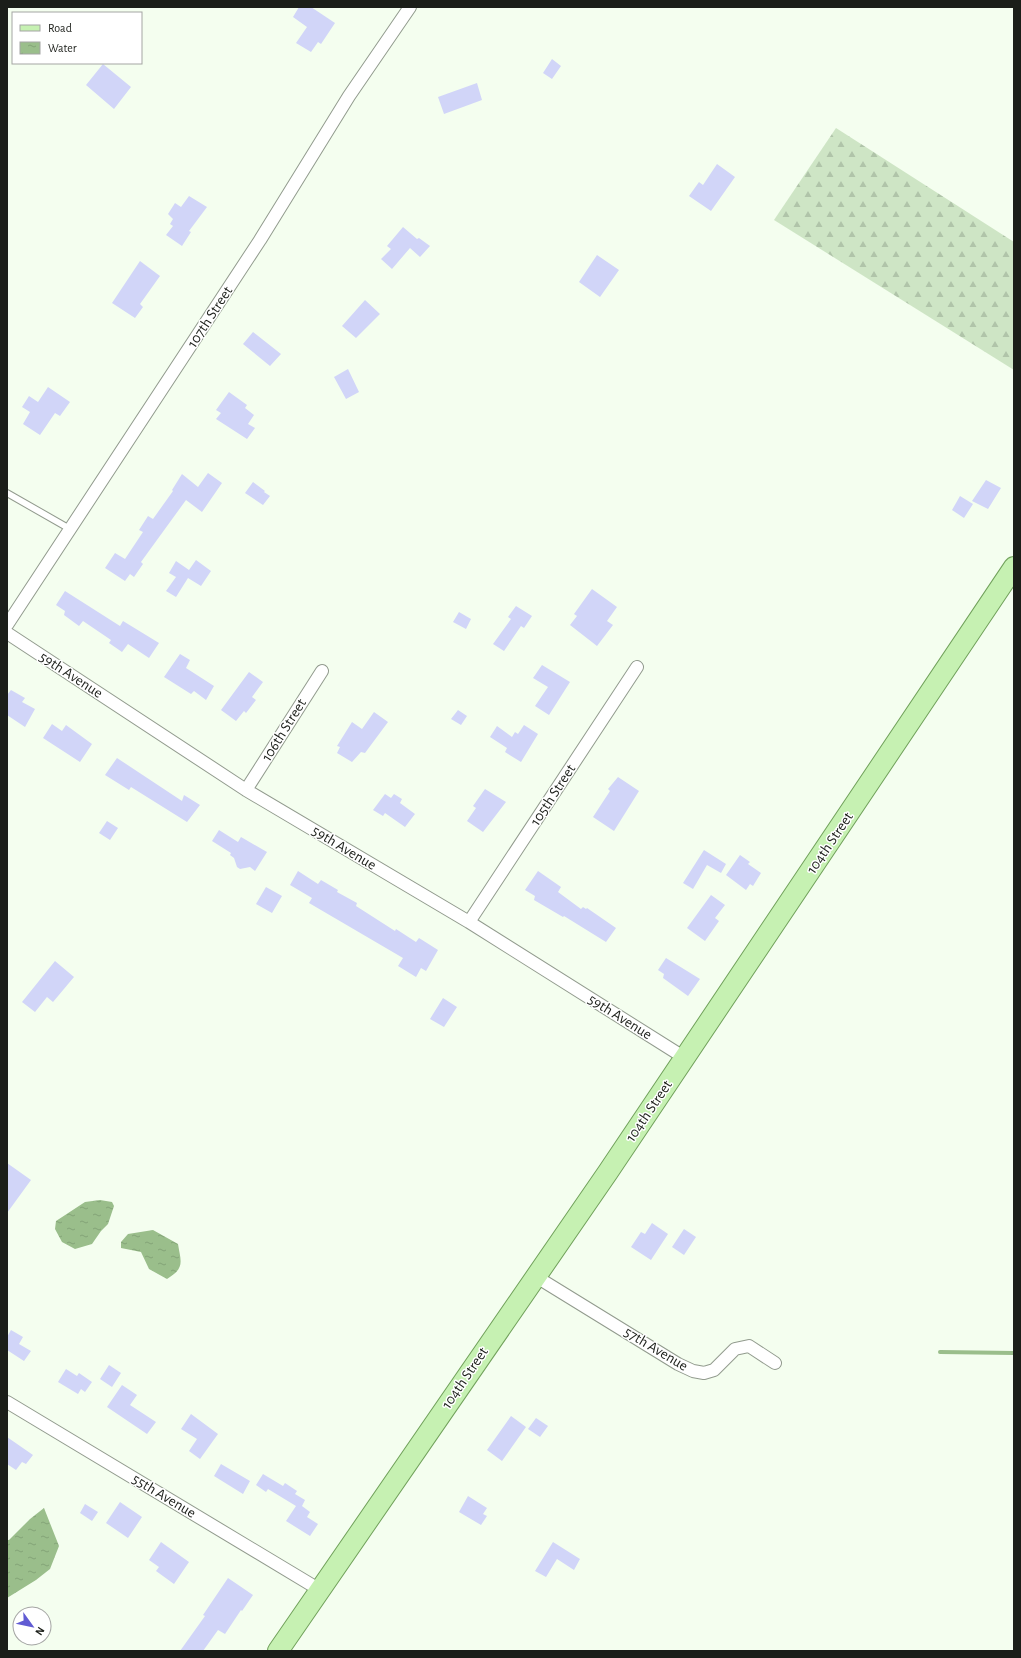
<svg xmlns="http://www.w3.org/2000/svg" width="1021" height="1658" viewBox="0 0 1021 1658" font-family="'Alegreya Sans',sans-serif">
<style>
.forest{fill:url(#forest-firs)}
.water{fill:url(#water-ripples)}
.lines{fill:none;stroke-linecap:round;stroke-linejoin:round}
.stream{stroke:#9abe8b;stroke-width:4}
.building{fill:#d1d5f8}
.lane-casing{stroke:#929b8e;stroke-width:8}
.street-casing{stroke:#929b8e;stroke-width:14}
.primary-casing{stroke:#71a15b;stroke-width:22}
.lane{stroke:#fff;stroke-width:6}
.street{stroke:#fff;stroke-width:12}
.primary{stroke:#c6f1b2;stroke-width:20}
.labels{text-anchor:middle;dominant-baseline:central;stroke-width:3;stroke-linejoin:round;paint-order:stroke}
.street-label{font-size:15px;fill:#1b1e19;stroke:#fff}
</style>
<defs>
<pattern id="forest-firs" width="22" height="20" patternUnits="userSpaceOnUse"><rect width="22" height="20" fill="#cee5c5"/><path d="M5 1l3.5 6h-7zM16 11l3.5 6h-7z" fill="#b0c4a9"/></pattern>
<pattern id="water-ripples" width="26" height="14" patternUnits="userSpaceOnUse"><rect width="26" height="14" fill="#9abe8b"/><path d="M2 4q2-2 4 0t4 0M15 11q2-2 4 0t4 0" fill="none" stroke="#84a377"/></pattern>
</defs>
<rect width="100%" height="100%" fill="#f4feef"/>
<path class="forest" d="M836,128L1014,242V370L774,220Z"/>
<path class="water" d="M100,1200L112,1202L114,1206L108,1224L101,1231L92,1244L75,1249L62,1242L55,1229L56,1221L85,1202Z
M153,1230L178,1244C181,1262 185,1268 167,1279L149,1269L141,1252L121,1248V1242L128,1234Z
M44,1508L59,1546L50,1569L36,1580L7,1598V1540H9L30,1519Z"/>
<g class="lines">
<path class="stream" d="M940,1352L1014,1353"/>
</g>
<path class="building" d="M299,7H311L335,23L321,44L318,42L311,52L296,43L307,27L293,17Z
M552,59L561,66L552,79L543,73Z
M103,64L131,87L114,109L86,85Z
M477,83L482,100L444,114L438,97Z
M717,164L735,177L711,211L689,196L699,182L703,185Z
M189,196L207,207L189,231L191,232L182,246L166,235L173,226L170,224L173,219L168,214L175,203L181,207Z
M403,227L417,239L419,238L430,246L420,257L410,248L392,269L381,259L391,249L387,246Z
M597,255L619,270L600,297L579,282Z
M140,261L160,276L140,304L143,307L135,318L112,303Z
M365,300L380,314L356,338L342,326Z
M253,332L281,354L270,366L243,344Z
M348,369L359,392L346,399L334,377Z
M48,387L70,402L60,416L55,413L40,435L23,424L30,412L22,407L29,396L38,402Z
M229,392L247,405L245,408L254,415L248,424L255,428L247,439L216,419L221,413L216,410Z
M208,473L222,483L202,512L186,500L141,562L143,564L134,577L130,574L125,581L105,568L115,553L125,559L143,532L139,530L148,516L153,519L173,491L172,490L182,474L198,487Z
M986,480L1001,488L988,509L972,501Z
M253,482L265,491L264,492L270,496L263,505L245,493Z
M960,496L973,504L964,518L952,510Z
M196,560L211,571L201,586L188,578L176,597L166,591L176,577L169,573L176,561L189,570Z
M592,589L617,607L607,621L613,625L597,646L570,625L577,616L574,614Z
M65,591L120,626L123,621L159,643L149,658L128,644L122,652L109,643L111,640L83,621L79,626L64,615L65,611L56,605Z
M516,606L532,616L524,628L521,626L504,651L493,644L511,619L508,617Z
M459,612L471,619L466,629L453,622Z
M180,654L190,660L186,668L214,686L206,700L194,691L191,694L164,677Z
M542,665L570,682L549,715L535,706L548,687L533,678Z
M249,672L263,682L252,697L256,700L246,713L244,711L236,721L221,710Z
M11,690L25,698L22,702L35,709L25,727L7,715V695Z
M458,710L467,716L461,725L451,719Z
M374,712L388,722L365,753L361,752L352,762L337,753L340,747L337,746L352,722L362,729Z
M52,724L62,731L66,725L92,744L80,762L43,738Z
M524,725L538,734L521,762L505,752L507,748L490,737L497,726L512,737L515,732L518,734Z
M117,758L182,801L184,795L200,805L187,822L131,787L129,790L105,775Z
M618,777L639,791L614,831L593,817L610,791L608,789Z
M485,789L506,802L483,832L467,821L476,808L473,806Z
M385,794L391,798L394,794L402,799L400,803L415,814L405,827L385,813L383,816L373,810Z
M107,821L118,828L110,840L99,833Z
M219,830L238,842L241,837L267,852L255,871L250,867L240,869L237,867L234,858L230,855L231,853L212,841Z
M704,850L726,864L721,873L707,865L693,889L683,883Z
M740,855L750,862L748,864L761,873L753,886L750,884L746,890L726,875Z
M298,871L318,884L321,880L338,890L337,892L357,903L356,906L395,931L396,929L416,942L419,938L438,950L426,971L421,968L416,977L398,966L403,958L309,903L312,898L290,885Z
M538,871L561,887L558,892L581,909L583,907L586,909L587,908L616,928L606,942L564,916L563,917L534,900L535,896L525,890Z
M266,887L282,896L272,913L256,904Z
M711,895L725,905L715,918L719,921L705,941L687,928Z
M666,958L700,979L688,996L663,978L664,974L658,970Z
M55,961L74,977L53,1002L47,997L35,1012L22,1002Z
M443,998L457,1007L444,1027L430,1019Z
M7,1163L31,1180L7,1213Z
M652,1223L668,1234L651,1260L631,1247L641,1232L645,1234Z
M684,1229L696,1237L684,1255L672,1247Z
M11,1330L23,1337L19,1344L31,1351L24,1361L7,1350V1337Z
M109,1365L121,1373L112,1387L100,1379Z
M66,1369L77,1376L79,1373L92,1382L85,1392L81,1389L78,1394L58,1382Z
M122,1385L137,1395L130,1405L156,1422L147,1434L107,1407Z
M191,1414L218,1434L200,1459L189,1451L197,1439L181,1429Z
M511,1416L526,1427L502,1461L487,1450Z
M536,1418L548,1426L540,1437L528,1429Z
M7,1437L33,1455L26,1464L22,1462L16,1470L7,1464Z
M221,1464L250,1481L243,1494L214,1476Z
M263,1474L283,1486L285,1483L297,1491L295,1494L305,1500L302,1506L310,1512L307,1517L318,1524L310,1536L286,1521L296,1506L268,1489L266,1492L256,1485Z
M468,1496L487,1508L483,1514L487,1516L481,1525L459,1512Z
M120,1502L142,1517L128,1538L106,1523Z
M85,1504L98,1512L92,1521L80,1513Z
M161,1542L189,1562L174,1584L156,1571L159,1567L149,1560Z
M553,1542L580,1559L574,1570L557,1559L546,1577L535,1571Z
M228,1578L253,1595L242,1611L241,1610L225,1634L218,1630L203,1651H180L205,1616L203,1615Z"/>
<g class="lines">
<g class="lane-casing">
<path id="lane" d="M7,493L70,529"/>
</g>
<g class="street-casing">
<path id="street" d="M7,625L260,240L349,96L410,7
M7,633L246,790L469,922L685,1058
M246,790L322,671
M469,922L637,667
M535,1276L678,1364L693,1371L704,1373L714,1370L735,1349L749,1346L775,1363
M7,1402L320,1590"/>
</g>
<g class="primary-casing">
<path id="primary" d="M278,1651L608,1172L1014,567"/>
</g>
<use href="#lane" class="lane"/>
<use href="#street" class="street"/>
<use href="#primary" class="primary"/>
</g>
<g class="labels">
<g class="street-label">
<text transform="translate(210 317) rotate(-57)">107th Street</text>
<text transform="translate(71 675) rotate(33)">59th Avenue</text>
<text transform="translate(284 730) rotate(-58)">106th Street</text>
<text transform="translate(553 795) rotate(-57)">105th Street</text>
<text transform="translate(830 843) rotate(-56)">104th Street</text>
<text transform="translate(344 848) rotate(31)">59th Avenue</text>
<text transform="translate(620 1017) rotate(32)">59th Avenue</text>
<text transform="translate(649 1111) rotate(-56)">104th Street</text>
<text transform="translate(656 1349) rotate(31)">57th Avenue</text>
<text transform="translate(465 1378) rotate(-56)">104th Street</text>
<text transform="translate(164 1496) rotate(31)">55th Avenue</text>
</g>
</g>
<rect width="1021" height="1658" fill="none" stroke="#1b1e19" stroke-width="16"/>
<rect x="12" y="12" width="130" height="52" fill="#ffffff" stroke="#a4a5a3"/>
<rect x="20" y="25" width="20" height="6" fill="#c6f1b2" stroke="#a4a5a3"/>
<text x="48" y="32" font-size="12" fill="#1b1e19">Road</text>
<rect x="20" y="42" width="20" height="12" fill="url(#water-ripples)" stroke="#a4a5a3"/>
<text x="48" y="52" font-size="12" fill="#1b1e19">Water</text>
<g transform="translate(32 1626) rotate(123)"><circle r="19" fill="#ffffff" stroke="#a4a5a3"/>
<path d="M0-3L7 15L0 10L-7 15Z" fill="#605bd3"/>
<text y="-6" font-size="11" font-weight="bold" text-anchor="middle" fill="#1b1e19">N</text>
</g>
</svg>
